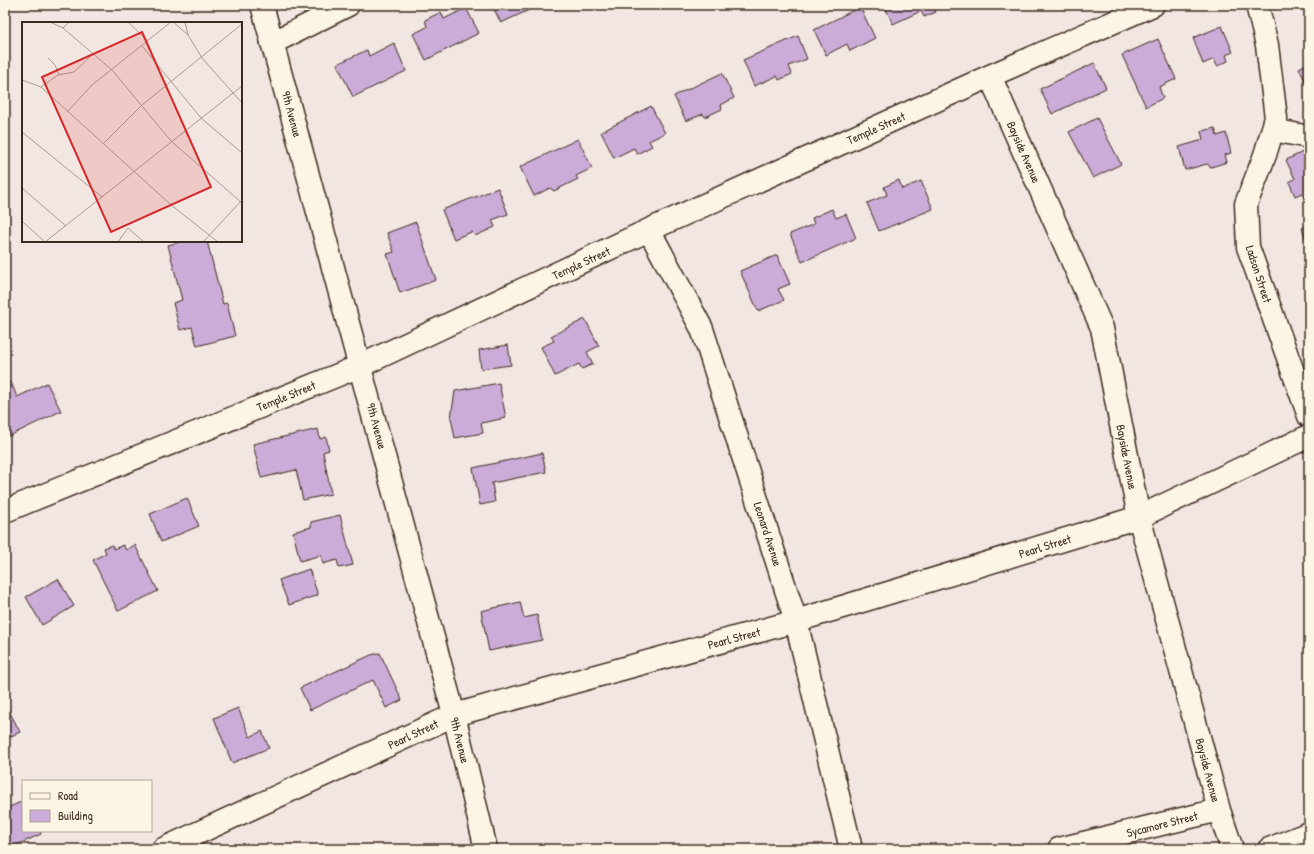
<svg xmlns="http://www.w3.org/2000/svg" width="1314" height="854" viewBox="0 0 1314 854" font-family="'Patrick Hand',sans-serif">
<style>
.building{fill:#cbabd7;stroke:#3b2a1e}
.lines{fill:none;stroke-linecap:round;stroke-linejoin:round}
.street-casing{stroke:#3b2a1e;stroke-width:25}
.secondary-casing{stroke:#3b2a1e;stroke-width:25}
.street{stroke:#fcf5e5;stroke-width:22}
.secondary{stroke:#fcf5e5;stroke-width:22}
.labels{text-anchor:middle;dominant-baseline:central;stroke-width:3;stroke-linejoin:round;paint-order:stroke}
.street-label{font-size:12px;fill:#3b2a1e;stroke:#fcf5e5}
.inset-road{fill:none;stroke:#a99b94;stroke-width:1}
.view{fill:#d62828;fill-opacity:0.15;stroke:#d62828;stroke-width:2}
.inset-edge{fill:none;stroke:#3b2a1e;stroke-width:2}
</style>
<rect width="100%" height="100%" fill="#f2e6e2"/>
<filter id="ink" filterUnits="userSpaceOnUse"><feTurbulence type="fractalNoise" baseFrequency=".025" numOctaves="2"/><feDisplacementMap in="SourceGraphic" scale="8" xChannelSelector="R" yChannelSelector="G"/><feConvolveMatrix kernelMatrix="1 2 1 2 8 2 1 2 1" color-interpolation-filters="sRGB"/></filter>
<g filter="url(#ink)">
<path class="building" d="M492,5H540L501,23Z
M884,5H933L936,12L924,17L921,11L893,24Z
M860,7L875,38L850,51L847,44L826,55L814,30Z
M466,8L479,33L426,60L413,34L427,27L425,20L441,12L444,19Z
M1222,26L1233,52L1226,55L1228,61L1217,66L1214,59L1203,64L1193,38Z
M798,36L807,59L789,66L792,74L779,80L777,76L754,86L743,60Z
M1158,39L1176,79L1159,87L1163,98L1146,107L1122,55Z
M394,43L406,71L353,97L337,64L367,50L369,56Z
M1094,63L1106,88L1052,114L1040,89Z
M1309,63V90L1299,68Z
M722,73L734,98L721,105L722,109L705,117L703,114L686,121L674,96Z
M651,106L665,133L649,141L652,146L637,154L634,148L614,158L601,132Z
M1097,118L1121,164L1093,178L1069,132Z
M1215,128L1217,136L1226,133L1231,153L1225,155L1227,162L1211,167L1207,164L1185,170L1179,147L1203,140L1201,131Z
M578,139L592,168L576,176L578,179L554,191L550,188L534,196L520,167Z
M1309,149V208L1302,193L1295,196L1289,182L1295,179L1286,160Z
M899,180L902,189L921,181L933,209L879,231L867,203L887,195L884,187Z
M498,188L508,214L492,220L495,227L475,236L471,232L454,239L442,210Z
M832,209L836,218L846,214L856,238L802,262L790,234L814,224L812,218Z
M416,222L436,280L400,293L387,254L394,252L387,233Z
M1309,226V250L1302,228Z
M184,241H207L223,304L227,303L235,336L197,346L192,327L180,330L173,303L182,300L168,245Z
M777,255L790,284L778,289L784,300L758,311L740,271Z
M585,319L599,346L587,352L593,364L582,369L579,364L555,376L541,347L554,341L551,336Z
M508,345L511,365L481,369L479,350Z
M11,382L17,397L47,383L61,411L5,438V385Z
M499,383L506,418L481,423L483,433L455,438L451,418L455,391Z
M318,429L320,439L326,437L329,450L323,452L331,494L303,500L296,470L261,478L253,444Z
M542,453L546,472L492,483L495,502L480,505L473,468Z
M187,498L199,526L161,542L150,514Z
M340,515L353,565L339,568L337,560L323,564L321,555L300,561L293,532L311,527V522Z
M112,545L114,549L123,545L126,550L135,545L158,591L118,611L93,560L106,553L104,548Z
M309,569L318,595L289,605L279,580Z
M58,579L74,606L42,625L26,597Z
M520,602L524,618L537,615L542,640L489,651L481,611Z
M380,653L402,700L386,708L373,680L310,710L300,688L371,655Z
M5,705H6L20,732L5,739Z
M238,708L250,737L262,731L269,748L232,763L214,718Z
M23,801V831H40L41,834L8,849H5V809Z"/>
<g class="lines">
<g class="street-casing">
<path id="street" d="M1257,5L1267,45L1276,118L1265,155L1246,204L1248,247L1309,416
M272,43L348,5
M990,76L1102,328L1139,517L1219,810L1232,849
M1273,130L1309,137
M649,230L702,329L796,621L851,849
M5,511L360,366L649,230L990,76L1153,5
M163,849L454,715L796,621L1139,517L1309,436
M1059,849L1219,810
M1269,849L1309,833"/>
</g>
<g class="secondary-casing">
<path id="secondary" d="M262,5L454,715L486,849"/>
</g>
<use href="#street" class="street"/>
<use href="#secondary" class="secondary"/>
</g>
</g>
<g class="labels">
<g class="street-label">
<text transform="translate(292 114) rotate(75)">9th Avenue</text>
<text transform="translate(876 128) rotate(-24)">Temple Street</text>
<text transform="translate(1024 152) rotate(66)">Bayside Avenue</text>
<text transform="translate(581 263) rotate(-25)">Temple Street</text>
<text transform="translate(1259 274) rotate(72)">Ladson Street</text>
<text transform="translate(286 396) rotate(-22)">Temple Street</text>
<text transform="translate(377 426) rotate(75)">9th Avenue</text>
<text transform="translate(1127 457) rotate(79)">Bayside Avenue</text>
<text transform="translate(768 534) rotate(72)">Leonard Avenue</text>
<text transform="translate(1045 546) rotate(-17)">Pearl Street</text>
<text transform="translate(734 638) rotate(-15)">Pearl Street</text>
<text transform="translate(413 734) rotate(-25)">Pearl Street</text>
<text transform="translate(460 740) rotate(76)">9th Avenue</text>
<text transform="translate(1208 770) rotate(75)">Bayside Avenue</text>
<text transform="translate(1162 824) rotate(-14)">Sycamore Street</text>
</g>
</g>
<g transform="translate(22 22)">
<rect width="220" height="220" fill="#f2e6e2"/>
<path class="inset-road" d="M28,0L41,6L47,0M106,0L126,19M151,0L166,13L180,36L220,81M163,0L166,13M41,6L90,48L149,119L220,181M120,24L179,96L220,131M26,36L33,43L37,53M0,58L19,65L148,182L196,220M19,65L36,53L52,50L71,32M46,89L70,63L149,0M0,110L80,175M82,121L120,83L220,2M0,166L44,204M0,199L23,220L220,64M96,220L106,206L122,220M181,220L220,178"/>
<path class="view" d="M120,10L189,165L89,210L20,55Z"/>
<rect width="220" height="220" class="inset-edge"/>
</g>
<rect width="1314" height="854" fill="none" stroke="#fcf5e5" stroke-width="20"/>
<rect x="10" y="10" width="1294" height="834" fill="none" stroke="#3b2a1e" stroke-width="1.5" filter="url(#ink)"/>
<rect x="22" y="780" width="130" height="52" fill="#fcf5e5" stroke="#afa495"/>
<rect x="30" y="793" width="20" height="6" fill="#fcf5e5" stroke="#afa495"/>
<text x="58" y="800" font-size="12" fill="#3b2a1e">Road</text>
<rect x="30" y="810" width="20" height="12" fill="#cbabd7" stroke="#afa495"/>
<text x="58" y="820" font-size="12" fill="#3b2a1e">Building</text>
</svg>
